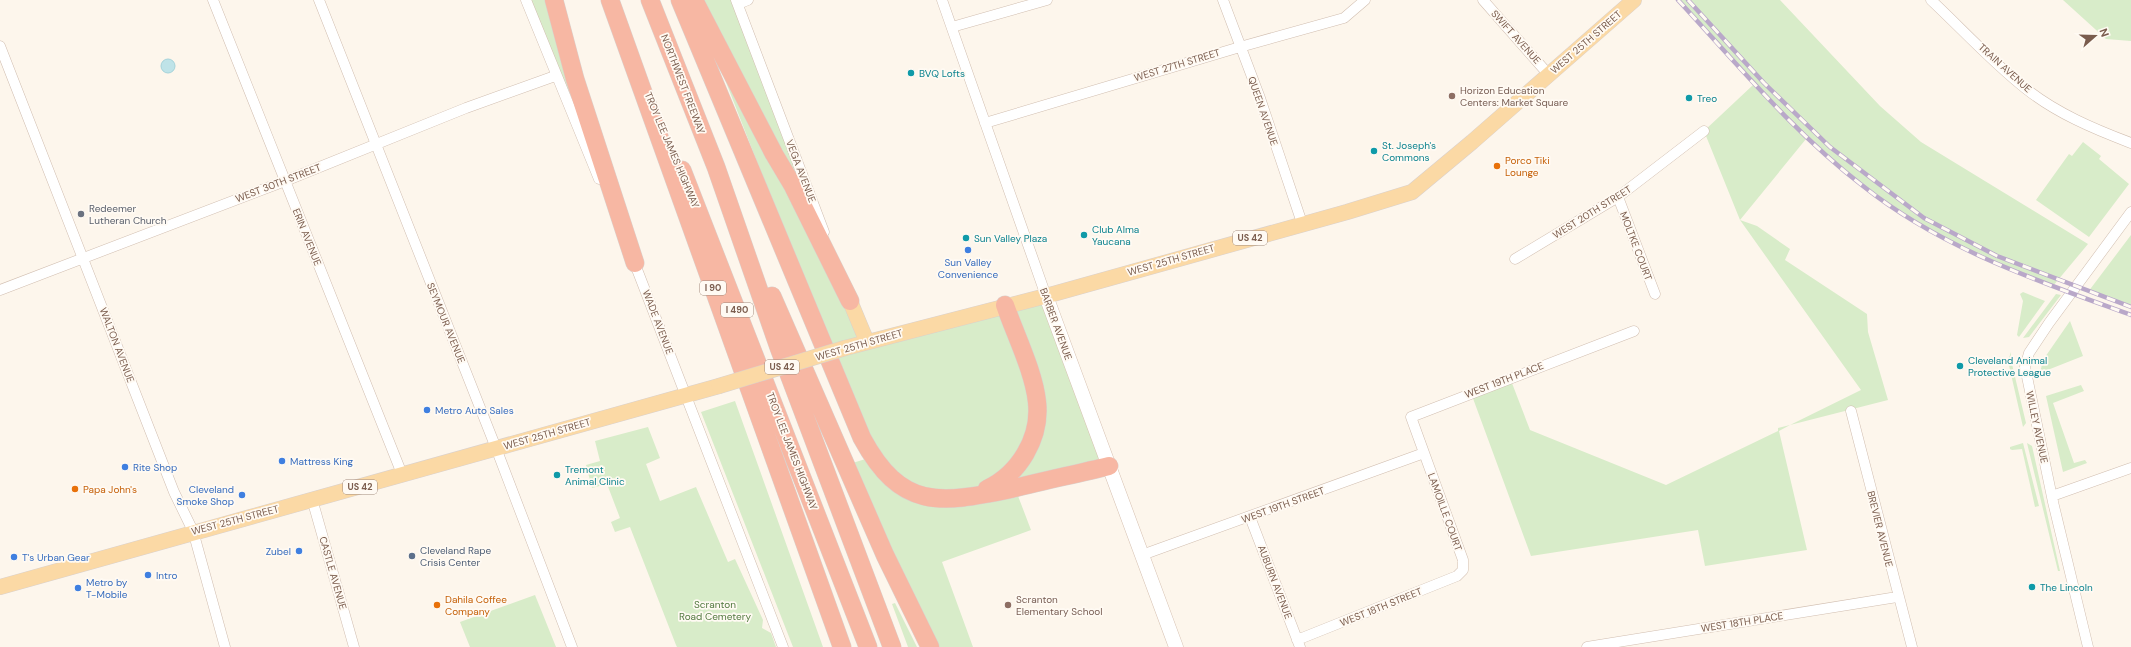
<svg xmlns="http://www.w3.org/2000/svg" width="2131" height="647" viewBox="0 0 2131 647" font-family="'DM Sans',sans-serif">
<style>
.green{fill:#d8ecc9}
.water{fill:#bfe3e8;stroke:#a5d3da}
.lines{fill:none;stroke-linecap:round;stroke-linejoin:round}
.street-casing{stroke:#d1beb0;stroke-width:11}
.secondary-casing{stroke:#d6c0b0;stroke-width:15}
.primary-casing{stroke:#dad1cd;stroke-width:16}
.highway-casing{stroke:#dad1cd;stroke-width:19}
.street{stroke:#fff;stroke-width:10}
.secondary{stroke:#fff;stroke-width:14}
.primary{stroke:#fbd9a5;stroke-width:15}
.highway{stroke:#f7b7a3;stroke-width:18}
.rail-casing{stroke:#b9a8c9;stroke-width:4.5}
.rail{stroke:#fffaf3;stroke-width:3;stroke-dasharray:9;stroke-linecap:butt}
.primary-bridge-casing{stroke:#dad1cd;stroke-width:16;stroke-linecap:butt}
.primary-bridge{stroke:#fbd9a5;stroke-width:15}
.culture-dot{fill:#0f9aa8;stroke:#fffaf3;stroke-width:1.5}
.education-dot{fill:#8d6e63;stroke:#fffaf3;stroke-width:1.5}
.food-dot{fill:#e8710a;stroke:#fffaf3;stroke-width:1.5}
.worship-dot{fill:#6b7280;stroke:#fffaf3;stroke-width:1.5}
.shop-dot{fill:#3f7fe0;stroke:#fffaf3;stroke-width:1.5}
.service-dot{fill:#5c6f8a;stroke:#fffaf3;stroke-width:1.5}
.labels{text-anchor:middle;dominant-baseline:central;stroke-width:3.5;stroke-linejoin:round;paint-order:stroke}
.shield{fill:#fffaf3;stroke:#a28b7f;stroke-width:1}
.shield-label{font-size:9px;font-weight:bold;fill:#7a5c4d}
.street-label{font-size:10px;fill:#7a5c4d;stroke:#fffaf3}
.culture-label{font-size:10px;fill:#0d838f;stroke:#fffaf3;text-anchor:start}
.education-label{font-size:10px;fill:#785e54;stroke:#fffaf3;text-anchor:start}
.food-label{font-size:10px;fill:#c56008;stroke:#fffaf3;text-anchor:start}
.worship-label{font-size:10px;fill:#5b616d;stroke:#fffaf3;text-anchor:start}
.shop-label{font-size:10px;fill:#366cbe;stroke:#fffaf3;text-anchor:start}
.service-label{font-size:10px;fill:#4e5e75;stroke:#fffaf3;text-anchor:start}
.park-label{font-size:10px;fill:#537a41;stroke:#fffaf3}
</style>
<rect width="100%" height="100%" fill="#fdf6ec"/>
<path class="green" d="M526,0H554L635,263Z
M694,0H736L867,342L1046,296L1109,466L1015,488L1031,530L942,562L973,647H930L846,465L872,457Z
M1676,0H1780L1880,106L1921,142L2088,244L2053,286L1979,257L1925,228L1863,187L1806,139L1740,220L1757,226L1790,249L1785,260L1867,314L1868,332L1888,400L1790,425L1779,431L1807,550L1705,566L1698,530L1531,556L1471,393L1510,378L1530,430L1666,485L1778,431V428L1790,425L1861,390L1740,220L1704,131L1753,85Z
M2063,0H2131V41L2106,39Z
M2083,142L2101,156L2099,159L2129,184L2089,237L2036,200L2069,154L2072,156Z
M2131,235V307L2088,292Z
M2023,292L2045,301L2019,337L2017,335L2023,301L2020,294Z
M2056,294L2061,295L2029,337L2023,338Z
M2070,321L2083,356L2040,373L2043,360Z
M2011,352V360L2026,423L2023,427L2008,361Z
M2081,385L2084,391L2053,403L2074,463L2085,460L2087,463L2063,472L2046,396Z
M735,401L823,647H793L701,412Z
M648,427L660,458L646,464L660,501L696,487L728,562L735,559L763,620L762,628L771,633L776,647H677L676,645L630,527L615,532L611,522L620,518L607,484L592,488L586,465L600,461L595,441Z
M2023,443L2039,506L2035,507L2022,449L2012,450L2010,449V447Z
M2027,443L2032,446L2060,571H2058Z
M535,595L556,647H470L460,622Z
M895,603L917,647H908L892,604Z"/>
<path class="water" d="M161 66a7 7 0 1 1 14 0a7 7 0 1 1-14 0Z"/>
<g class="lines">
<g class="street-casing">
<path id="street" d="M213,0L402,474
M319,0L496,448L572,647
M526,0L599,179
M736,0L824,232
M942,0L1046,296
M1223,0L1260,98L1302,223
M1483,0L1549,75
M1931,0C1962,29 1992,62 2025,88C2056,113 2094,129 2131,143
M738,4L748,0
M952,27L1047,0
M0,46L174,492L193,531L225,647
M985,123L1240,47L1344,18L1365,0
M1618,197L1655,294
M633,259L783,647
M1515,259L1618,197L1704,131
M0,290L285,181L466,108L555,76
M1851,411L1912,647
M2052,496L2131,468
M312,499L354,647
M1250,517L1300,647
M1142,555L1424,453
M1297,640L1457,576L1463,570V560L1411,417L1634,331
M1587,647L1897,597
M2088,647L2053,502L2025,367L2029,353L2049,323L2131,212"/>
</g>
<g class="secondary-casing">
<path id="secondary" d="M1046,296L1176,647"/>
</g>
<g class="primary-casing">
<path id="primary" d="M850,301L867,342
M845,348L1046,296L1347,212L1412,192L1472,142L1634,0
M0,587L719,386"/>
</g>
<g class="highway-casing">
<path id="highway" d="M554,0L575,79L635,263
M610,0L842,647
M650,0L716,167L779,348L892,647
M680,0L862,438C901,510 939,504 1011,489C1043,481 1076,474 1109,466
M694,0L774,154L793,186L850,301
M682,170L868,647
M772,296L885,555L930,647
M987,489C1019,474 1041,438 1037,402C1034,372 1015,334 1005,305"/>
</g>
<use href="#street" class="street"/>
<use href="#secondary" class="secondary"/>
<use href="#primary" class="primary"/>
<use href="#highway" class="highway"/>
<g class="rail-casing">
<path id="rail" d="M1678,0C1737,64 1794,133 1863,186C1942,249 2038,281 2131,315
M1688,0L1764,83L1830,147L1924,218L1997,256L2131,307"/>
</g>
<use href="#rail" class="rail"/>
<g class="primary-bridge-casing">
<path id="primary-bridge" d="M719,386L845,348"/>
</g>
<use href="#primary-bridge" class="primary-bridge"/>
</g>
<g class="culture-dot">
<circle cx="911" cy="73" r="4"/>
<circle cx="1689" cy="98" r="4"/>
<circle cx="1374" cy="151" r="4"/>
<circle cx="1084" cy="235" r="4"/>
<circle cx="966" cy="238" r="4"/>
<circle cx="1960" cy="366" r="4"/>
<circle cx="557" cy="475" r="4"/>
<circle cx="2032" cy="587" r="4"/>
</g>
<g class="education-dot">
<circle cx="1452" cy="96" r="4"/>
<circle cx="1008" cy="605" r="4"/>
</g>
<g class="food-dot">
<circle cx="1497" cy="166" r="4"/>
<circle cx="75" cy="489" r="4"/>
<circle cx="437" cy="605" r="4"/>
</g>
<circle class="worship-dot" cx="81" cy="214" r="4"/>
<g class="shop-dot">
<circle cx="968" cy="250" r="4"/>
<circle cx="427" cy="410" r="4"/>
<circle cx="282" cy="461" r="4"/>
<circle cx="125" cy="467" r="4"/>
<circle cx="242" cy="495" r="4"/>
<circle cx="299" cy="551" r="4"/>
<circle cx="14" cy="557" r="4"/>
<circle cx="148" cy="575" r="4"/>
<circle cx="78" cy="588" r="4"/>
</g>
<circle class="service-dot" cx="412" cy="556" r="4"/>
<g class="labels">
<g class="shield">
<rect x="1233" y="231" width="34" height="14" rx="3"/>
<rect x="700" y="281" width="26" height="14" rx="3"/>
<rect x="721" y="303" width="32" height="14" rx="3"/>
<rect x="765" y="360" width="34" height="14" rx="3"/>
<rect x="343" y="480" width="34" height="14" rx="3"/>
</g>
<g class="shield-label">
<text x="1250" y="238">US 42</text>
<text x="713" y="288">I 90</text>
<text x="737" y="310">I 490</text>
<text x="782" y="367">US 42</text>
<text x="360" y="487">US 42</text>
</g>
<g class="street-label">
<text transform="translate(1516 37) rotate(48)">SWIFT AVENUE</text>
<text transform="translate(1586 42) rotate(-41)">WEST 25TH STREET</text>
<text transform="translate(1177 65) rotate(-17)">WEST 27TH STREET</text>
<text transform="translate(2005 68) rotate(42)">TRAIN AVENUE</text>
<text transform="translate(683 84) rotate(69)">NORTHWEST FREEWAY</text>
<text transform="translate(1263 111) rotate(71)">QUEEN AVENUE</text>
<text transform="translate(672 150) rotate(67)">TROY LEE JAMES HIGHWAY</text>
<text transform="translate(801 171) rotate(69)">VEGA AVENUE</text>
<text transform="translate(278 183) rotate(-21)">WEST 30TH STREET</text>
<text transform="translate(1592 212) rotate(-32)">WEST 20TH STREET</text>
<text transform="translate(307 237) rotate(68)">ERIN AVENUE</text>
<text transform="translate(1636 246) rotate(69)">MOLTKE COURT</text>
<text transform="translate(1171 260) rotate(-16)">WEST 25TH STREET</text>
<text transform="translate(658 322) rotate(69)">WADE AVENUE</text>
<text transform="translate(446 323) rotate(68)">SEYMOUR AVENUE</text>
<text transform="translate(1056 324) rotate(70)">BARBER AVENUE</text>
<text transform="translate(117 345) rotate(69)">WALTON AVENUE</text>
<text transform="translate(859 345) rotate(-16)">WEST 25TH STREET</text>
<text transform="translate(1504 380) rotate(-21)">WEST 19TH PLACE</text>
<text transform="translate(2037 427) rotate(78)">WILLEY AVENUE</text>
<text transform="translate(547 434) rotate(-16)">WEST 25TH STREET</text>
<text transform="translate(792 451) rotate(69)">TROY LEE JAMES HIGHWAY</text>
<text transform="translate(1283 505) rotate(-20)">WEST 19TH STREET</text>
<text transform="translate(1445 512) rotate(70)">LAMOILLE COURT</text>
<text transform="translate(235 520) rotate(-15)">WEST 25TH STREET</text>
<text transform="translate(1880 529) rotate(76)">BREVIER AVENUE</text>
<text transform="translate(333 573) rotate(74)">CASTLE AVENUE</text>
<text transform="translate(1275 582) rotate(69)">AUBURN AVENUE</text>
<text transform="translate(1381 607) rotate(-22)">WEST 18TH STREET</text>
<text transform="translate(1742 622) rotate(-9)">WEST 18TH PLACE</text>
</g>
<g class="culture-label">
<text x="919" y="73">BVQ Lofts</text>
<text x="1697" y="98">Treo</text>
<text x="1382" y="145">St. Joseph's<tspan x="1382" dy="12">Commons</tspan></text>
<text x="1092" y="229">Club Alma<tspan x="1092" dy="12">Yaucana</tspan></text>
<text x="974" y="238">Sun Valley Plaza</text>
<text x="1968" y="360">Cleveland Animal<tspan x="1968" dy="12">Protective League</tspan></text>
<text x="565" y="469">Tremont<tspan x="565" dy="12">Animal Clinic</tspan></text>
<text x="2040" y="587">The Lincoln</text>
</g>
<g class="education-label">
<text x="1460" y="90">Horizon Education<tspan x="1460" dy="12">Centers: Market Square</tspan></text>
<text x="1016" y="599">Scranton<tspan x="1016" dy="12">Elementary School</tspan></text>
</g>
<g class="food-label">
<text x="1505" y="160">Porco Tiki<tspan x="1505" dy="12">Lounge</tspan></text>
<text x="83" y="489">Papa John's</text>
<text x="445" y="599">Dahila Coffee<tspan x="445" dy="12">Company</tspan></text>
</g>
<g class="worship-label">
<text x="89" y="208">Redeemer<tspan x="89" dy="12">Lutheran Church</tspan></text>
</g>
<g class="shop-label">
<text x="968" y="262" text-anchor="middle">Sun Valley<tspan x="968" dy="12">Convenience</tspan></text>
<text x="435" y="410">Metro Auto Sales</text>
<text x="290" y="461">Mattress King</text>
<text x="133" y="467">Rite Shop</text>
<text x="234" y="489" text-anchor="end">Cleveland<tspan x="234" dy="12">Smoke Shop</tspan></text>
<text x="291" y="551" text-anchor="end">Zubel</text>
<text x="22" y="557">T's Urban Gear</text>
<text x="156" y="575">Intro</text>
<text x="86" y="582">Metro by<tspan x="86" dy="12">T-Mobile</tspan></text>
</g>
<g class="service-label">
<text x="420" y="550">Cleveland Rape<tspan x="420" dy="12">Crisis Center</tspan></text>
</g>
<g class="park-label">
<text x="715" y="604">Scranton<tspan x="715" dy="12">Road Cemetery</tspan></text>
</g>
</g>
<g transform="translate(2095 36) rotate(70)" stroke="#fffaf3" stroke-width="3" paint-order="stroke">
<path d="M0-3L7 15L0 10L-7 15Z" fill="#7a5c4d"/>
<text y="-6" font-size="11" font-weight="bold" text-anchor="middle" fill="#7a5c4d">N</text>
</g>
</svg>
